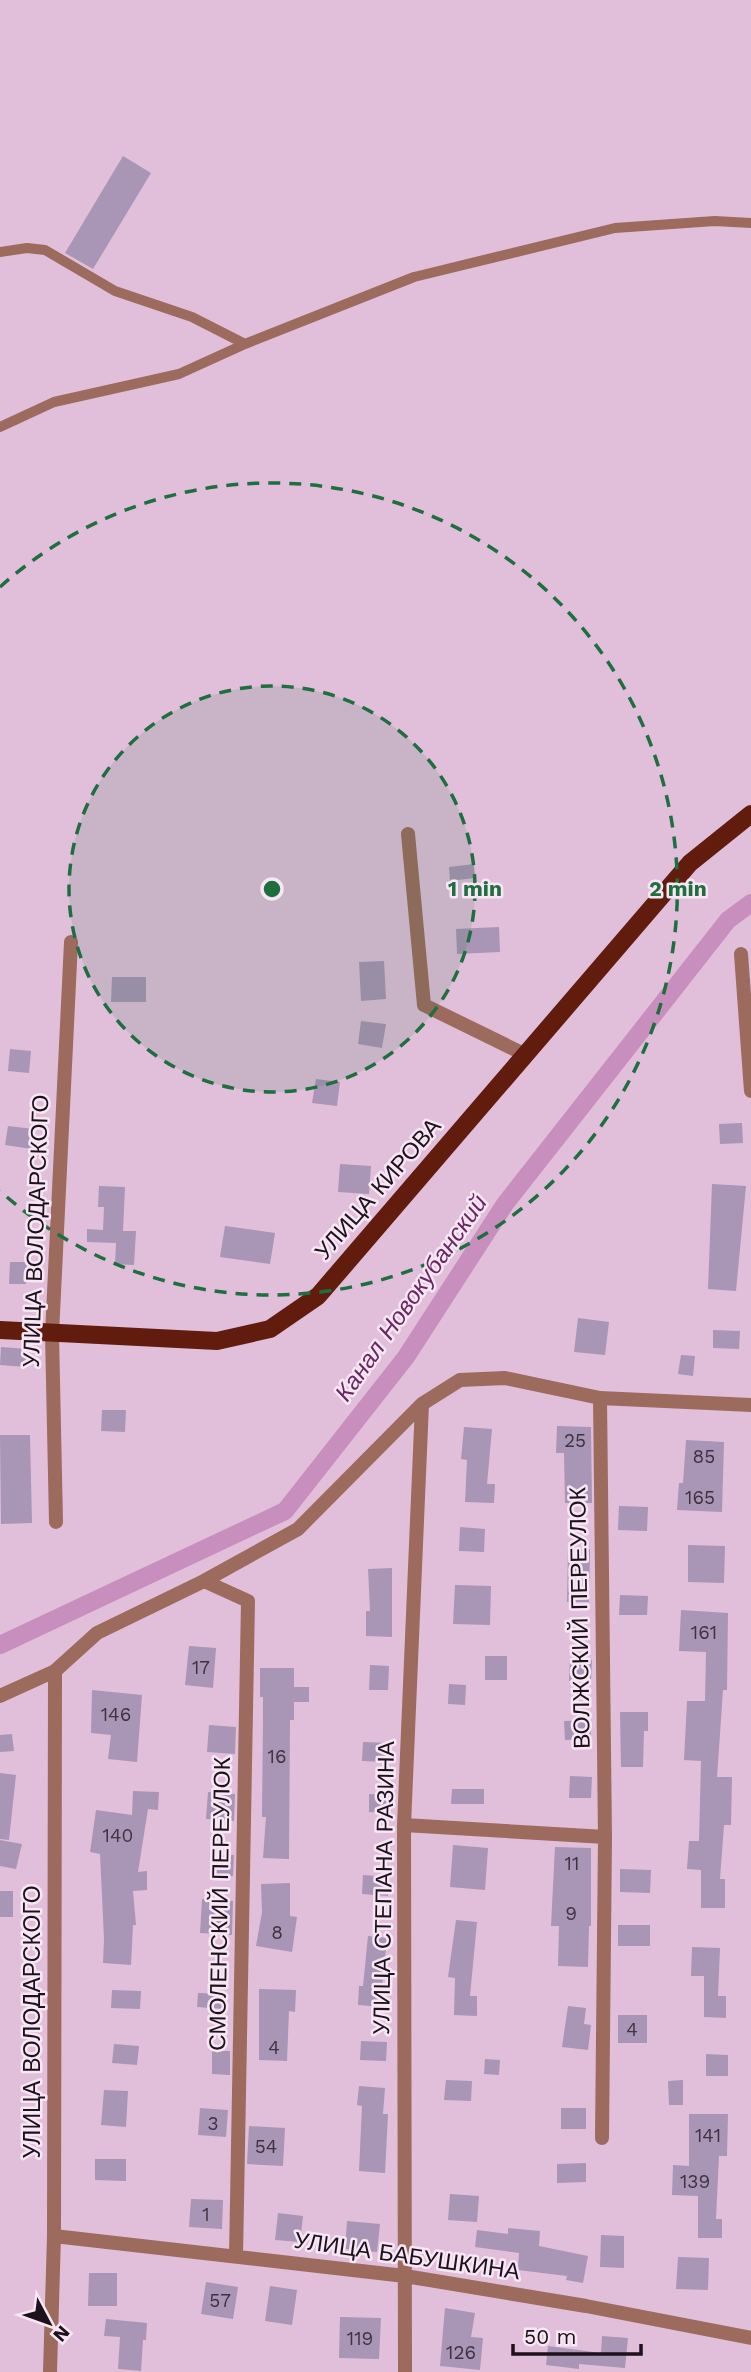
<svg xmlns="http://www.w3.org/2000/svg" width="751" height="2372" viewBox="0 0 751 2372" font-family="'Work Sans',sans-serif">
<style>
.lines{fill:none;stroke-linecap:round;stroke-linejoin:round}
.canal{stroke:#c88fbe;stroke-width:18}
.building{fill:#a995b5}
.service{stroke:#9d6a5e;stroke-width:10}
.minor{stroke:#9d6a5e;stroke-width:14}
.primary{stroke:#621c0e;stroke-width:18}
.ring{fill:none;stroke:#1e6e3f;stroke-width:3.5;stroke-dasharray:12 9}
.labels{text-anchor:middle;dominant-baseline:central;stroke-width:5;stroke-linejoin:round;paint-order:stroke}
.number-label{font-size:19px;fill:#403242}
.street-label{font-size:23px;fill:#1d111b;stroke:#f7e6f4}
.water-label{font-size:24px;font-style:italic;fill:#6b2762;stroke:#f7e6f4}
.centre{fill:#1e6e3f;stroke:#f7e6f4;stroke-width:3.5}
.ring-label{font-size:21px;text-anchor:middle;font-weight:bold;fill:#1e6e3f;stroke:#f7e6f4;stroke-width:5;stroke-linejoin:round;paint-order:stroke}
</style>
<rect width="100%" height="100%" fill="#e1bfda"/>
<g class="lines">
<path class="canal" d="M0,1645L285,1511L406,1357L505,1204L728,920L751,903"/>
</g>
<path class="building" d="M123,156L151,173L93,269L65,253Z
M474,864L475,878L450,881L449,867Z
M499,927L500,952L457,954L456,929Z
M384,961L386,999L361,1001L359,962Z
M112,977H146V1002H111Z
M361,1021L386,1024L382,1048L358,1044Z
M10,1049L31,1051L29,1073L8,1071Z
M316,1079L340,1082L337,1106L312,1103Z
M742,1123L743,1143L720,1144L719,1124Z
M8,1126L34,1129L32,1149L5,1145Z
M340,1164L371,1166L369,1194L338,1192Z
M712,1184L746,1186L736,1291L708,1289Z
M99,1186L125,1187L123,1231H136L134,1265L115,1264L116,1243L87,1242V1229L103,1230L104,1207H98Z
M225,1226L275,1233L270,1264L220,1257Z
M10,1262H27L26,1284H9Z
M578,1318L609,1322L605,1355L574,1352Z
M713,1330L740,1331L739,1349L713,1348Z
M1,1347L27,1349L25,1367L0,1365Z
M681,1355L695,1356L693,1376L678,1374Z
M102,1410H126L125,1432L101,1431Z
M557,1426L591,1427L592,1503H565L564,1453H556Z
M464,1427L492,1429L487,1484H495L494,1503L465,1502L467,1460L461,1459Z
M0,1435H30L32,1523L1,1524Z
M686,1440L724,1442L722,1512L677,1510L679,1483H683Z
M619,1506L648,1507L647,1531L618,1530Z
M460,1527L485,1529L484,1552L459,1551Z
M688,1545L725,1546L724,1583L688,1582Z
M568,1549H590L589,1602H567Z
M392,1568V1637L366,1636V1611H370L368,1569Z
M455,1585L491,1586L490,1625L453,1624Z
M620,1595L648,1596L647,1615H619Z
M681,1610L728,1613L727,1690H723L717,1777H732L731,1825H724L720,1879H725V1908H701V1870L687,1869L689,1841H699L701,1761L684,1760L687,1701H705L706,1652L679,1651Z
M189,1646L216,1648L213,1688L185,1685Z
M485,1656H507V1680H485Z
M570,1659L592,1660L591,1681H569Z
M370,1665L389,1666L388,1690H369Z
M260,1668H294V1687H309V1702H294V1720H290L289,1859L263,1858L266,1817H262L263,1720V1697H260Z
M449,1684L466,1685L465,1705L448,1704Z
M92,1690L142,1695L137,1762L108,1759L111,1735L91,1733Z
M620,1712H648V1731H644L643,1767H621Z
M590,1720L591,1739L565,1740L564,1721Z
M209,1725L236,1727L235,1754L207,1752Z
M12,1734L14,1751L0,1752V1735Z
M363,1742L389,1743L388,1762L362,1761Z
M0,1773L16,1775L9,1840L0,1839Z
M570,1776L592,1777L591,1798H569Z
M452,1789H484V1804H451Z
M133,1791L159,1792L158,1810L148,1809L138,1872L147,1871V1890L133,1891L136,1925H133L131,1965L103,1963L104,1939L100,1854L90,1852L96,1810L132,1815Z
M208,1792L235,1794L234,1821L206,1819Z
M369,1794L388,1795V1813L369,1812Z
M0,1840L22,1844L16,1869L0,1866Z
M453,1845L488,1848L485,1890L450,1887Z
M555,1847L591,1848V1926H589L588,1967L558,1966L559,1926H551Z
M234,1855L233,1876L212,1877L211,1856Z
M620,1869L651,1870L650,1893L620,1892Z
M363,1875L389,1877L388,1896L362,1894Z
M290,1883V1916L297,1917L292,1952L256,1946L262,1912L261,1884Z
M0,1891H13V1917H0Z
M202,1899L233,1901L232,1935L200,1933Z
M456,1920L477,1922L470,1996H477V2016L454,2015L455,1978L448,1977Z
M618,1925H650V1946H618Z
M368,1936L387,1938L382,1988H385L384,2007L358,2005L359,1986H363Z
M692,1947L720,1948L718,1996H726V2018L704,2017V1976H691Z
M259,1989L296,1990L295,2012L289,2011L287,2061L259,2060Z
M112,1990L141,1991L140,2009L111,2008Z
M198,1993L226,1994L225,2009L197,2007Z
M568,2006L586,2008L584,2024L591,2025L588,2050L562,2047Z
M618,2015H647V2043H618Z
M361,2041L387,2042L386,2061L360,2060Z
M114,2044L139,2046L137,2065L112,2063Z
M212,2051H230V2075L212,2074Z
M706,2054L728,2055V2076H706Z
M485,2059L500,2060L499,2075L484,2074Z
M446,2080L472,2081L471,2101L444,2100Z
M683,2080V2105H669L668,2081Z
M359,2086L385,2088L383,2114H388L385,2173L359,2171L362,2106L357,2105Z
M104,2090L128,2091L126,2127L101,2125Z
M200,2108L228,2110L226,2137L198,2135Z
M561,2108H586V2129H561Z
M689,2114H728L727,2156H719L716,2219H722V2238H698V2196L672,2195L673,2165L689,2166Z
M249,2126L285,2128L283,2166L247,2164Z
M95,2159H126V2181L95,2180Z
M586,2163V2182L557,2183V2164Z
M450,2194L479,2196L477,2222L448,2220Z
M191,2199L223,2200L222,2229L189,2227Z
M278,2213L303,2216L300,2242L275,2240Z
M347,2221L380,2224L377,2252L345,2249Z
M508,2228L540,2231L539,2246L588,2256L583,2283L566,2280L567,2276L518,2270L519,2253L475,2247L477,2230L508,2234Z
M601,2235L624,2236V2268L600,2267Z
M678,2257L709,2258L708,2290L676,2289Z
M89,2273H117V2306H88Z
M206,2282L238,2287L233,2319L201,2314Z
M270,2286L297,2290L292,2325L265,2321Z
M445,2308L475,2313L471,2337L483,2338L480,2370L440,2366Z
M340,2317L381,2318L379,2359L339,2358Z
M106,2319L147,2323L146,2340H143L141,2371L118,2369L120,2337L104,2336Z
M602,2336L628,2338L625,2368L579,2364V2369L546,2365L548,2346L601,2353Z"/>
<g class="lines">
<path class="service" d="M0,252L27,248L45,250L115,291L192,317L245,344
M0,427L54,402L179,374L245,344L414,277L615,228L715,221L751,223"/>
<path class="minor" d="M408,834L424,1005L526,1055
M741,954L751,1091
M600,1398L605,1837L602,2138
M56,1522L52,1334L71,942
M204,1581L248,1601L236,2256
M0,1696L55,1671L97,1633L204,1581L298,1529L422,1404L460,1380L505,1378L600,1398L751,1405
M404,1825L605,1837
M54,2236L405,2276L586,2306L751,2338
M50,2372L54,2236L55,1671
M405,2372L404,1825L422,1404"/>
<path class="primary" d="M0,1330L217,1341L270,1329L318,1296L690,863L751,814"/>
</g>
<circle cx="272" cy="889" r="203" fill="#1e6e3f" fill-opacity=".12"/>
<g class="ring">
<circle cx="272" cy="889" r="203"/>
<path d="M0 587A406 406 0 1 1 0 1191"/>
</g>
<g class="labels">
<g class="number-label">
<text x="575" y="1440">25</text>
<text x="704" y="1456">85</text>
<text x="700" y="1497">165</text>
<text x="704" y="1632">161</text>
<text x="201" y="1667">17</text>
<text x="116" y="1714">146</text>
<text x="277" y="1756">16</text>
<text x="118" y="1835">140</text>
<text x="572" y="1863">11</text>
<text x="571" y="1913">9</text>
<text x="277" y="1932">8</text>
<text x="632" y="2029">4</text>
<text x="274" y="2047">4</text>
<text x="213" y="2123">3</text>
<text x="708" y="2135">141</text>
<text x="266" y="2146">54</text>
<text x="695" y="2181">139</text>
<text x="206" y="2214">1</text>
<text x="220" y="2300">57</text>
<text x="360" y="2338">119</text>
<text x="461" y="2352">126</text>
</g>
<g class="street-label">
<text transform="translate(378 1189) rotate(-49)">УЛИЦА КИРОВА</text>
<text transform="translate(36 1231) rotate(-88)">УЛИЦА ВОЛОДАРСКОГО</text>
<text transform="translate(580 1618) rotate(-91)">ВОЛЖСКИЙ ПЕРЕУЛОК</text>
<text transform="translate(384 1888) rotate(-89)">УЛИЦА СТЕПАНА РАЗИНА</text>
<text transform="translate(220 1904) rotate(-89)">СМОЛЕНСКИЙ ПЕРЕУЛОК</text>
<text transform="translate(32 2022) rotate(-90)">УЛИЦА ВОЛОДАРСКОГО</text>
<text transform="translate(407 2256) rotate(8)">УЛИЦА БАБУШКИНА</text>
</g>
<g class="water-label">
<text transform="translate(411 1298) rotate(-55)">Канал Новокубанский</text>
</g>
</g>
<circle cx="272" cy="889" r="10" class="centre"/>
<g class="ring-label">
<text x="475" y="896">1 min</text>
<text x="678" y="896">2 min</text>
</g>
<g transform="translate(49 2323) rotate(131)" stroke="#f7e6f4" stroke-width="5" paint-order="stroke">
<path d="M0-5L12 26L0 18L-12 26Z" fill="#1d111b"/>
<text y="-10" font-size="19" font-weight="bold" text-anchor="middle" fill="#1d111b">N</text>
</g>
<path d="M513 2344v10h128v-10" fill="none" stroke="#1d111b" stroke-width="3.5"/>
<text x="524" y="2344" font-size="21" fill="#1d111b" stroke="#f7e6f4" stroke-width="5" paint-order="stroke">50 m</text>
</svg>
